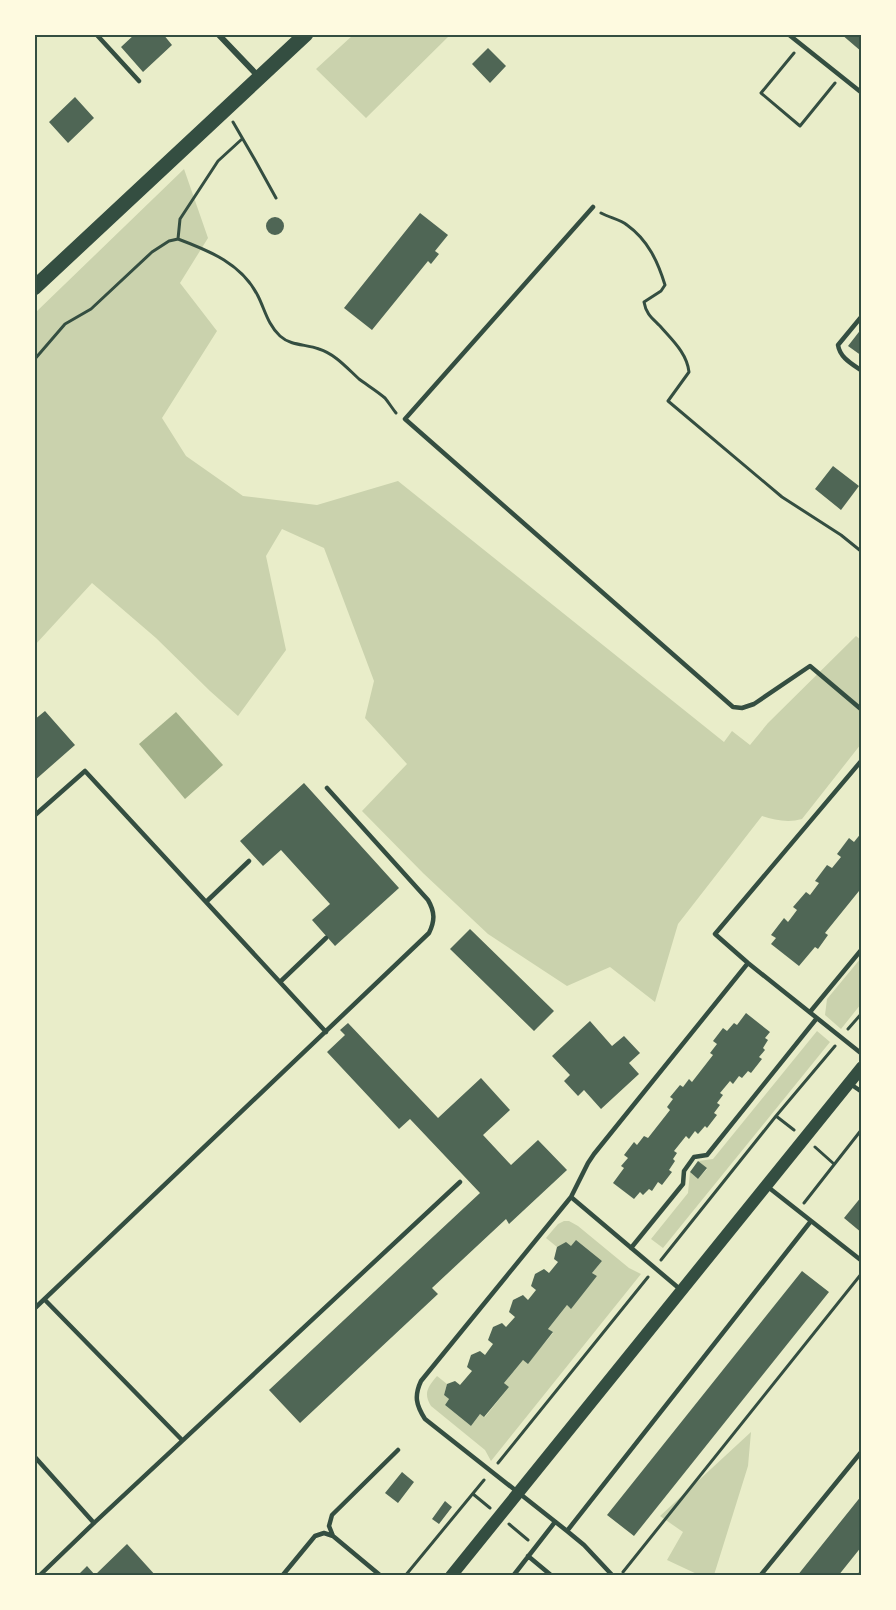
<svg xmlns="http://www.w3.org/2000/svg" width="896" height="1610" viewBox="0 0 896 1610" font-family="'Nunito Sans',sans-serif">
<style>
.green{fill:#cad2ad}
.water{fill:#a3b18a}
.building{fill:#4f6655}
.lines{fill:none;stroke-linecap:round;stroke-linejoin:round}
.path{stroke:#344e41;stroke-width:3}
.service{stroke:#344e41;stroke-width:4.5}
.minor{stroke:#344e41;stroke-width:6}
.secondary{stroke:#344e41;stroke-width:12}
.trunk{stroke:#344e41;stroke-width:15}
.neatline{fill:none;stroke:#344e41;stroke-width:2}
</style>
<rect width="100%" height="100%" fill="#e9edc9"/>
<path class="green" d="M353,35V34L450,35L366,118L316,69Z
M184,169L208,238L180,283L217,331L162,418L186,456L243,496L317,505L398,481L724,742L732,731L750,745L768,723L856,636L861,640V744L802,819C788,823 775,820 762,816L678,924L655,1002L610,967L567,986L488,934L423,873L362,811L407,764L365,718L374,681L324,548L282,529L266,556L286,650L238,716L210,691L156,638L92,583L35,645V313Z
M861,958V1004L841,1029L825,1015L827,999Z
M817,1031L830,1042L663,1248L651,1239L688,1193L690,1172L698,1179L707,1169L698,1161L713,1159Z
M564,1221H569L578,1226L629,1268L641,1274L491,1461L485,1450L431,1406C423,1393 428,1387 437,1376L447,1384L444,1395L449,1399L445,1405L471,1426L480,1414L485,1417L509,1387L504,1383L523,1360L528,1363L553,1333L548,1329L567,1305L570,1308L597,1276L592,1273L602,1261L571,1246L557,1247L546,1238L558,1224Z
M751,1432L748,1466L714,1575H699L667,1560L683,1532L660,1516Z"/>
<path class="water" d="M176,712L223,765L185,799L139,744Z"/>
<path class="building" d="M135,34H163L172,45L143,72L121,47Z
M841,34H862V52Z
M488,48L506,66L490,83L472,64Z
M75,97L94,118L68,143L49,122Z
M420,213L448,235L435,251L439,254L431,264L428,261L372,330L344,308Z
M266 226a9 9 0 1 1 18 0a9 9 0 1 1-18 0Z
M862,328V356L848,346Z
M833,466L859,486L841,510L815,489Z
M45,711L75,745L34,781V720Z
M304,783L399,888L335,946L312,920L330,904L281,850L263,866L240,841Z
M862,832V893L859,891L825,933L828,935L818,949L815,947L799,966L771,944L776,938L771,935L784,918L788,922L797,910L793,907L806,892L810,895L819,883L815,881L827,865L832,868L841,857L837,854L849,838L854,842Z
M470,929L554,1011L534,1031L450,949Z
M746,1013L770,1032L765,1038L768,1040L763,1048L765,1050L759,1057L762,1059L751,1073L748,1071L742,1078L739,1076L733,1084L730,1081L720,1093L723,1095L717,1103L720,1105L714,1113L717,1115L707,1128L705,1126L698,1134L695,1131L689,1139L686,1136L674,1151L677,1153L673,1159L675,1161L669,1170L672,1172L662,1185L658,1182L652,1191L649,1189L643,1195L640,1192L634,1199L613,1183L624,1168L621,1166L628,1158L624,1155L634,1142L637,1145L644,1136L648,1138L670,1110L667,1107L673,1099L670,1097L680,1085L683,1087L689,1079L692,1082L713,1055L710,1053L717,1044L713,1041L723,1028L727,1031L734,1023L737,1025Z
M590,1021L612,1046L624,1036L640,1053L629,1063L639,1074L601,1109L584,1090L578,1096L564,1081L570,1075L552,1056Z
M348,1023L438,1118L481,1078L510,1110L483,1135L511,1165L538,1140L567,1170L509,1224L506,1219L432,1288L438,1294L300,1423L269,1390L480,1193L410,1119L399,1129L327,1052L345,1035L340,1030Z
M698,1161L707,1168L698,1179L690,1172Z
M862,1196V1233L844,1218Z
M576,1240L602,1261L592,1273L597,1276L571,1309L567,1305L548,1329L553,1332L528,1364L523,1360L504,1383L509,1387L484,1417L480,1414L471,1426L445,1405L449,1399L444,1395L447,1384L455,1381L460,1385L472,1371L467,1367L471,1355L480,1351L485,1355L493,1344L488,1340L493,1327L502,1323L506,1327L515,1317L509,1312L513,1300L523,1295L528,1300L536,1290L531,1286L535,1274L544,1269L549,1273L558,1262L554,1259L557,1247L566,1242L571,1246Z
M802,1271L829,1292L634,1536L607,1515Z
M402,1472L414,1482L398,1503L385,1493Z
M862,1495V1546L838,1576H797Z
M445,1501L452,1507L439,1524L432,1519Z
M127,1544L156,1576H77L87,1566L95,1575Z"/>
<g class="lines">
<path class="path" d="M794,53L761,93L800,126L835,83
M233,122L255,160L276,198
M242,139L218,161L180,219L178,239C210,251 242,264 258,296C265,310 268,325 280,336C291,346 306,344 319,349C335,354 347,368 359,379C367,385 377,391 385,398C389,403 392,408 396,413
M601,213C610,218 620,219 627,225C648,240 658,262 665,285L661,291L644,302C646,314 652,318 660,326C672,340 687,353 689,372L668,401L782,497L841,535L862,552
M34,360L65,324L91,309L152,252L169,241L178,239
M848,1029L862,1013
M776,1116L794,1130
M815,1147L834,1164
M804,1203L862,1129
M661,1260L776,1116L835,1046
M498,1463L648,1277
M473,1494L490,1508
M509,1524L528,1540
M623,1572L862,1273
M405,1576L484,1480
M858,1576L862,1571"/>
<path class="service" d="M96,34L139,81
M788,34L862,93
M593,207L405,419L733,707L742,708L754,704L810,666L862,710
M862,316L838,345C840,358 852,364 862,371
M862,760L715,934L748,963L862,1054
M34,816L85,771L326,1032
M206,902L249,861
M280,982L326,938
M810,1012L862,949
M849,1083L862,1092
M768,1187L862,1261
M571,1197L588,1163L594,1154L748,963
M631,1248L683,1184L684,1171L694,1157L707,1155L817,1018
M45,1300L182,1440
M34,1309L429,933C435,921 435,912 428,900L327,788
M34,1456L94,1523
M567,1531L811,1221
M333,1536L329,1526L332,1515L398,1450
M528,1556L552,1576
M39,1576L94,1523L460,1182
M282,1576L315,1536L324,1533L333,1536L381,1576
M513,1576L555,1522
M613,1576L584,1545L567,1531L425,1419C416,1405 414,1396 421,1381L571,1197L681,1290
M760,1576L862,1451"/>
<path class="minor" d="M218,34L259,77"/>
<path class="secondary" d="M451,1576L862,1067"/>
<path class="trunk" d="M34,288L306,34"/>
</g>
<rect width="896" height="1610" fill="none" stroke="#fefae0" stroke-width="72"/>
<rect x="36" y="36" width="824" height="1538" class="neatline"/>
</svg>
